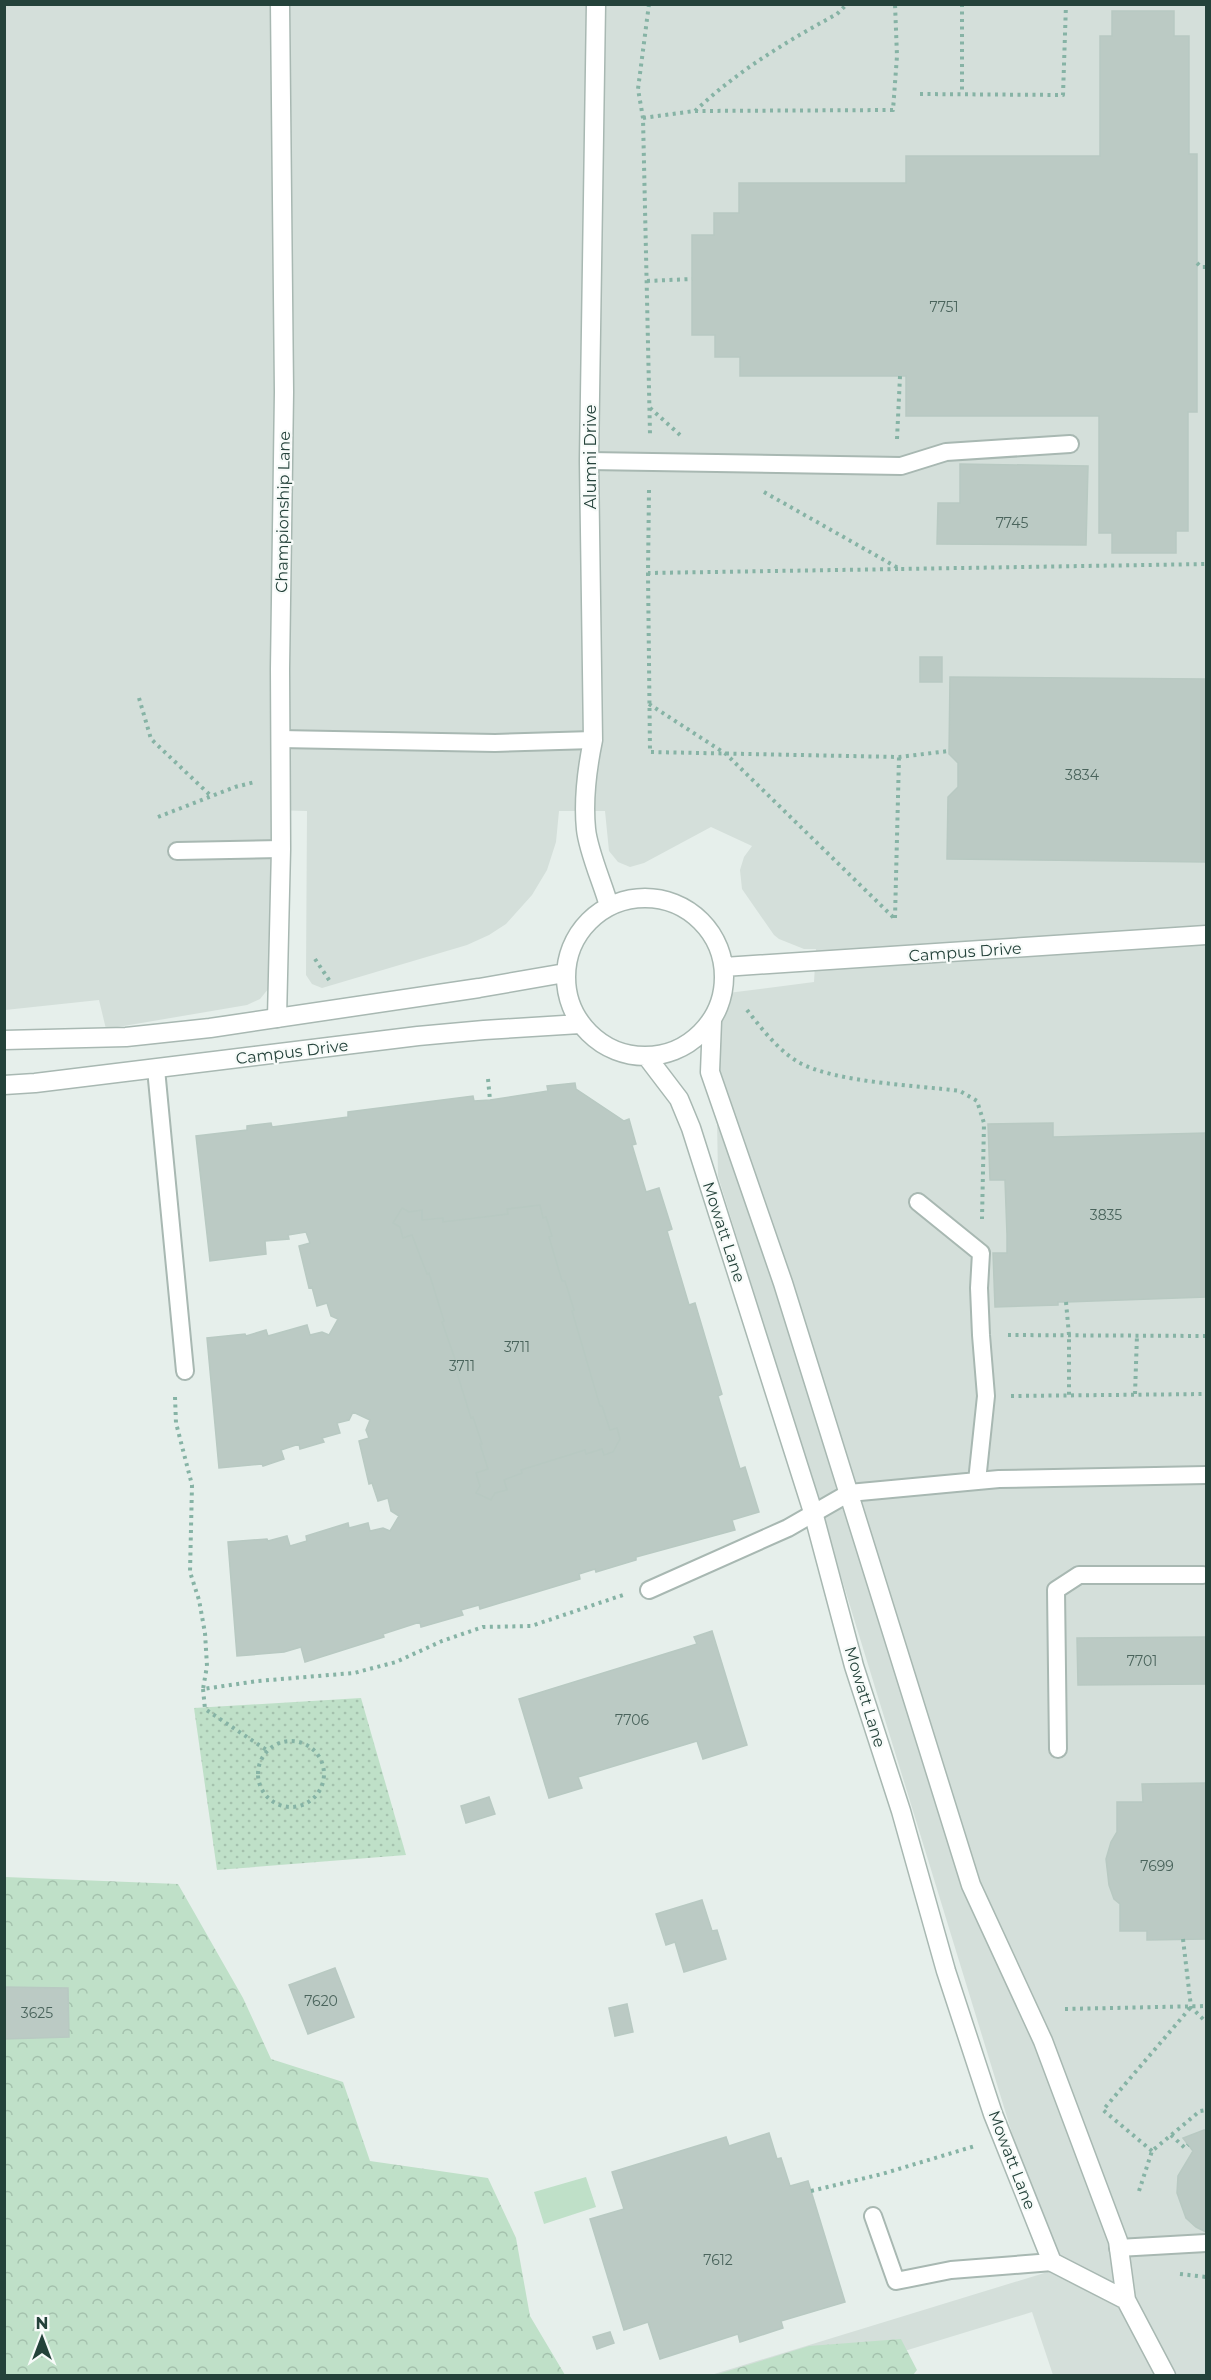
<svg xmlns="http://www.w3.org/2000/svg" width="1211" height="2380" viewBox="0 0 1211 2380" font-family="Montserrat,sans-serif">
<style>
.built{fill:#d4dfda}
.forest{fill:url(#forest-crowns)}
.park{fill:url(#park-dots)}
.pitch{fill:#bfe0c8}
.building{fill:#bbcac4;stroke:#b8c9c2;stroke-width:1.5}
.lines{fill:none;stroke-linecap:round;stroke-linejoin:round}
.service-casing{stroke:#a8b8b2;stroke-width:20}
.minor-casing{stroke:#a8b8b2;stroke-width:21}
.tertiary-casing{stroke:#a8b8b2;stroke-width:21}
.path{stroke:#86b3a5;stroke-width:4;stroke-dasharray:3 4.5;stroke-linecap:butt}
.service{stroke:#fff;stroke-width:16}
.minor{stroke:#fff;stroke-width:18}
.tertiary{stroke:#fff;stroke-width:18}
.labels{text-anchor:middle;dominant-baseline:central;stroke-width:4.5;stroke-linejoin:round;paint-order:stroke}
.number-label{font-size:14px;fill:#4a645c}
.street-label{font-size:16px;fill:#24423a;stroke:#f7fbf9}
</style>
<defs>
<pattern id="forest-crowns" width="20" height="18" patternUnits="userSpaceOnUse" patternTransform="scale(1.5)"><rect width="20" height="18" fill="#bfe0c8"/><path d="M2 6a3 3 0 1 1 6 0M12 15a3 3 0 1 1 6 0" fill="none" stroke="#a4c1ad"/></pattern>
<pattern id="park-dots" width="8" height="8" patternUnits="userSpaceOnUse" patternTransform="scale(1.5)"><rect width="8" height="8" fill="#bfe0c8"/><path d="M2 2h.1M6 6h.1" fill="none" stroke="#a4c1ad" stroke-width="1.8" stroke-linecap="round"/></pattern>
</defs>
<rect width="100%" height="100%" fill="#e6efeb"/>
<path class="built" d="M5,5H1206V2375H1053L1032,2312L826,2375H711L1054,2270L718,1176L715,1001L720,994L814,982L816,949H804L779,939L774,935L742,889L740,870L744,857L752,846L711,827L644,863L630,867L618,862L609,851L605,811H559L556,842L547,870L532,895L506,924L489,935L467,945L322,988L312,984L306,975L307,811L271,810V976L269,988L260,999L247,1005L106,1029L99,1000L5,1010Z"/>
<path class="forest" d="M5,1877L178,1884L243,1998L271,2059L343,2082L370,2161L488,2178L516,2238L530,2316L565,2375L5,2376Z
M901,2339L917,2370L913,2375H715L809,2346Z"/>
<path class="park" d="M361,1698L406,1855L217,1870L194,1708Z"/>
<path class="pitch" d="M586,2177L596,2207L544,2224L534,2192Z"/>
<path class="building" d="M1112,11H1174V36H1189V154H1197V412H1188V531H1176V553H1112V533H1099V416H906V376H740V357H715V335H692V235H714V213H739V183H906V156H1100V36H1112Z
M960,464L1088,466L1086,545L937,544L938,503H960Z
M920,657H942V682H920Z
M950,677L1206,679V862L947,859L948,797L958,787V763L949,754Z
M575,1083L576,1089L624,1121L629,1119L636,1144L632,1145L646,1192L659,1188L672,1229L667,1231L689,1305L695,1303L722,1394L718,1396L740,1469L745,1467L759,1512L732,1520L735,1530L636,1557V1560L596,1572L595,1569L579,1574L580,1579L480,1609L479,1605L461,1610L463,1615L421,1627L420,1622L383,1634L384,1637L305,1662L301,1647L284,1652L237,1656L228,1542L267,1539L268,1541L287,1536L290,1546L307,1541L306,1536L348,1523L349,1528L368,1523L370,1531L383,1528L390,1531L399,1516L391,1511L388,1498L378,1501L372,1483L369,1484L359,1441L369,1438L366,1430L370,1420L353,1412L349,1420L337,1423L340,1433L322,1438L324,1442L300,1449L299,1444L281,1450L284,1459L263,1466L262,1464L219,1468L207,1338L245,1334L246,1336L266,1330L268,1336L307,1325L310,1335L322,1332L329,1335L338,1319L331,1316L327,1303L317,1306L312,1287L309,1288L299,1246L310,1243L306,1232L288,1235L289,1239L265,1241L266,1254L210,1261L196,1136L247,1130V1126L271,1123L272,1127L348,1117V1112L473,1096L474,1101L490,1100L548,1091L547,1086Z
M1053,1123V1137L1206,1133V1297L1066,1302H1058V1305L995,1307L993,1253H1007V1235L1005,1180H990L988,1124Z
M540,1205L543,1218L546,1217L552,1236L549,1237L562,1281H565L574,1310L572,1311L600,1406H602L610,1430L617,1428L620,1439L613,1452L604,1455L602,1449L586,1454L585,1450L521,1470L522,1473L504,1480L507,1490L495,1493L491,1500L476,1493L480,1486L476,1473L488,1469L480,1444H482L473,1417L471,1418L457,1373H460L442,1322L444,1321L429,1273L427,1274L412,1235L403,1238L400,1227L393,1223L402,1208L409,1212L422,1210V1220L443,1218V1222L508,1214L507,1209Z
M712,1631L747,1745L703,1759L697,1741L578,1777L582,1788L549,1798L519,1699L697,1644L694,1637Z
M1206,1637V1684L1078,1685L1077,1638Z
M1206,1783V1939L1147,1940V1931H1120V1904L1114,1899L1109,1885L1106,1859L1111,1842L1117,1832V1802H1143L1142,1784Z
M489,1797L495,1814L466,1823L461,1806Z
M702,1900L712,1931L717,1930L726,1959L684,1972L675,1942L666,1945L656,1914Z
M335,1968L354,2017L308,2034L289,1985Z
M4,1987L68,1988L69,2037L4,2039Z
M627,2004L633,2032L615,2036L609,2008Z
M1204,2130H1206V2232L1196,2227L1186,2218L1177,2193L1178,2176L1193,2151L1183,2138Z
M769,2133L777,2159L781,2158L790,2186L808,2181L845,2302L781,2321L783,2328L740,2342L738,2334L660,2359L648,2322L624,2330L590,2219L624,2209L612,2172L726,2137L729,2146Z
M610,2332L614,2343L597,2349L593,2337Z"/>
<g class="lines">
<g class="service-casing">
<path id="service" d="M589,461L901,466L946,452L1070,444
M280,739L495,743L593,740
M177,851L281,849
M156,1069L185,1371
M918,1202L981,1253L979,1288L981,1335L986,1396L977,1481
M649,1590L788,1528L849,1493L999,1479L1206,1475
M1058,1749L1056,1590L1079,1575H1203
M873,2216L896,2281L951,2270L1052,2262
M1118,2248L1206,2243"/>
</g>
<g class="minor-casing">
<path id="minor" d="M596,4L589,461L593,740C587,769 583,799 586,829C588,851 603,884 609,906
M277,1018L281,849L280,669L284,392L280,4"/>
</g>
<g class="tertiary-casing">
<path id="tertiary" d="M566 977a79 79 0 1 1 158 0a79 79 0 1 1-158 0Z
M724,967L1206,935
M712,1021L710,1072L783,1283L971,1885L1043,2041L1118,2241L1126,2300L1166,2376
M4,1040L126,1037L210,1028L479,988L565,973
M647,1057L679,1099L691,1128L813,1512L854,1666L901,1811L946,1971L993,2114L1052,2262L1126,2300
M4,1085L35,1083L418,1036L484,1030L580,1024"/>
</g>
<path class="path" d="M649,4L638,89L643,118L650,434
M962,4V94
M920,94L1063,95L1066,4
M695,111C736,72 787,41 837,14L847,4
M643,118L694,111L893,110L897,56L895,4
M1197,263L1201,267H1206
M647,281L692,279
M650,408L680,435
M897,439L900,376
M649,490L648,573L900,569
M764,492L900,569L1206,564
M648,573L650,752L899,757L949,751
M139,698L151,739L212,797
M649,704L726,754L895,919
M158,817L235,787L255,782
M895,918L899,757
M315,959L331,983
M747,1010C762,1029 777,1049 798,1062C836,1083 916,1085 960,1091L977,1101L984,1123L982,1219
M488,1079L490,1100
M1066,1302L1069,1335V1395
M1008,1335L1206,1336
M1135,1394L1137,1335
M1011,1396L1206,1394
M175,1397L176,1423L192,1485L190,1572L199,1600L205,1633L207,1666L203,1689L258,1681L354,1673L396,1662L442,1641L483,1627L531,1626L623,1595
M203,1689L205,1709L268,1751
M258 1774a33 33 0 1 1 66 0a33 33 0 1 1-66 0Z
M1183,1939L1191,2007L1206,2022
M1065,2009L1206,2006
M1171,2135L1185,2148L1188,2145
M1152,2151L1103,2110L1191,2007
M811,2191L882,2174L975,2146
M1139,2191L1152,2151L1200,2111L1206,2110
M1180,2274L1206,2277"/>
<use href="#service" class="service"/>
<use href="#minor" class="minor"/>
<use href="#tertiary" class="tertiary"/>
</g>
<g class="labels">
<g class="number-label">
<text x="944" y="307">7751</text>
<text x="1012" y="523">7745</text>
<text x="1082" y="775">3834</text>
<text x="1106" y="1215">3835</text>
<text x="517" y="1347">3711</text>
<text x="462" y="1366">3711</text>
<text x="1142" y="1661">7701</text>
<text x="632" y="1720">7706</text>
<text x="1157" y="1866">7699</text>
<text x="321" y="2001">7620</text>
<text x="37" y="2013">3625</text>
<text x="718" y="2260">7612</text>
</g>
<g class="street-label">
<text transform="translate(590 457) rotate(-90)">Alumni Drive</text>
<text transform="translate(283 512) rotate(-89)">Championship Lane</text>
<text transform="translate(965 952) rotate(-4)">Campus Drive</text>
<text transform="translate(292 1052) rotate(-7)">Campus Drive</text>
<text transform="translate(724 1232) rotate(72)">Mowatt Lane</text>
<text transform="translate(865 1697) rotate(73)">Mowatt Lane</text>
<text transform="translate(1012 2160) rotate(69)">Mowatt Lane</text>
</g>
</g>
<rect width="1211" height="2380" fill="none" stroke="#24423a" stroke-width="12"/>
<g transform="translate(42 2338)" stroke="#f7fbf9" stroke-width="4.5" paint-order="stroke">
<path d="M0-4.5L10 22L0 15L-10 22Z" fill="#24423a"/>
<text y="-9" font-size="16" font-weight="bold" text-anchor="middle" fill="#24423a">N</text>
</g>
</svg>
